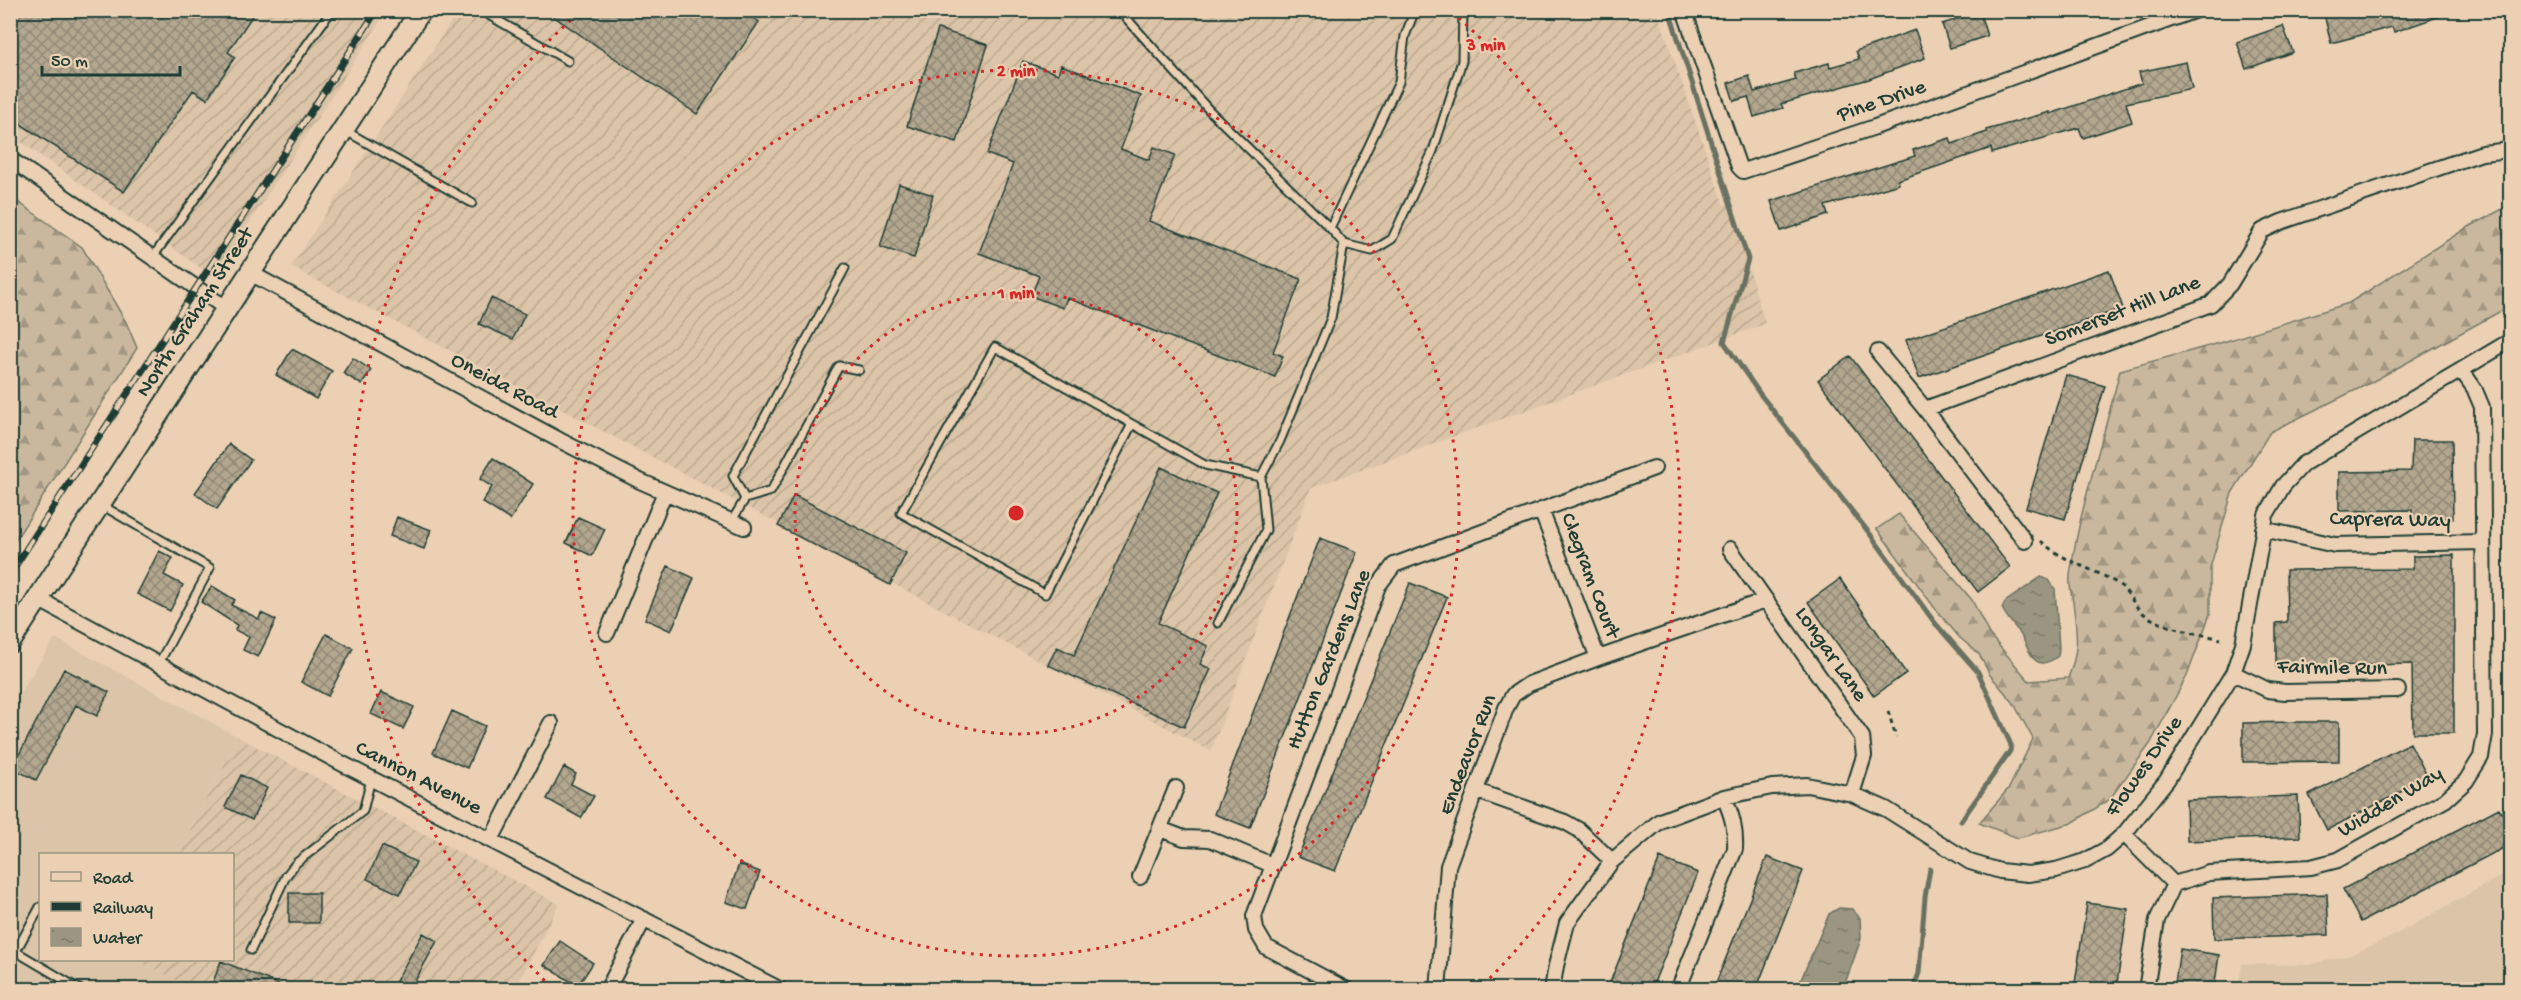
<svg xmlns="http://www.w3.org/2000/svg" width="2521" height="1000" viewBox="0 0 2521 1000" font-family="'Gochi Hand',sans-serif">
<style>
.built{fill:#dbc4a8}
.industrial{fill:url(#industrial-furrows)}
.forest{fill:url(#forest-firs);stroke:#747a69;stroke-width:1.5}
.water{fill:url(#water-ripples);stroke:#697262;stroke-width:1.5}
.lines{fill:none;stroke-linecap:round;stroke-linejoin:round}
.stream{stroke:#697262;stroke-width:5}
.building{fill:url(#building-cross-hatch);stroke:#1f3d34;stroke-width:1.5}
.lane-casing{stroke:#1f3d34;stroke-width:11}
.street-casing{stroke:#1f3d34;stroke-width:18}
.secondary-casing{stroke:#1f3d34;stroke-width:24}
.path{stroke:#1f3d34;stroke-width:3;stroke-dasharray:4.5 4.5;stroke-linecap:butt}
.lane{stroke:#ecd0b3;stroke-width:7}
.street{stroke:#ecd0b3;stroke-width:14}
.secondary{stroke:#ecd0b3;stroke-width:20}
.rail-casing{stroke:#1f3d34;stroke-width:7}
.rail{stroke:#ecd0b3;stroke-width:4.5;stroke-dasharray:14;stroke-linecap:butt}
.ring{fill:none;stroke:#d62828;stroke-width:3;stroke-dasharray:3 6}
.labels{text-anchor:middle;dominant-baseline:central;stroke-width:4.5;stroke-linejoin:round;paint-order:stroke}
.street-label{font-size:22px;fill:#1f3d34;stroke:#ecd0b3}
.centre{fill:#d62828;stroke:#ecd0b3;stroke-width:3}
.ring-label{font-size:18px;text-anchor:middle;font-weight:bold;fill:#d62828;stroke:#ecd0b3;stroke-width:4.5;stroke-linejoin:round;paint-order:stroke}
</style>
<defs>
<pattern id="industrial-furrows" width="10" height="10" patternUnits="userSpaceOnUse" patternTransform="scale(1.5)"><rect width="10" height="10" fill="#dbc4a8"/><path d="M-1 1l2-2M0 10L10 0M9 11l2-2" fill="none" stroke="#bca991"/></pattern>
<pattern id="forest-firs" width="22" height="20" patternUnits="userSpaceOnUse" patternTransform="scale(1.5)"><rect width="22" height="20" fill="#cab89e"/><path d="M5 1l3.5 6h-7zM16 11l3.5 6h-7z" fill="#a39782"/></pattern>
<pattern id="water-ripples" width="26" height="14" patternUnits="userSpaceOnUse" patternTransform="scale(1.5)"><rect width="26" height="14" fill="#9a9681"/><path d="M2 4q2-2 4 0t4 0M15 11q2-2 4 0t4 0" fill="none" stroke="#7d7c6a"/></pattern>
<pattern id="building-cross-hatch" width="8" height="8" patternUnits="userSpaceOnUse" patternTransform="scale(1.5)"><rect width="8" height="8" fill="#b3a790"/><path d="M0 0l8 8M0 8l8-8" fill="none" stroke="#918976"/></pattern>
</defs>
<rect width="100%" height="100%" fill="#ecd0b3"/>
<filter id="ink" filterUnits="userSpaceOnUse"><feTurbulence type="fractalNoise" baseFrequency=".0167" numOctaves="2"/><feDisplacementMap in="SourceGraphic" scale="12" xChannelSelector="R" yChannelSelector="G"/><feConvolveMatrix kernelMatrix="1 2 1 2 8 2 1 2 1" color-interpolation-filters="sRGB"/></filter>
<g filter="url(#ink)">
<path class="built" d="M55,638L238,737L178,854H40V960H137L194,989H11L10,709Z
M2510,871V989H2238L2242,964L2308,965L2351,955L2391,937Z"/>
<path class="industrial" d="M1657,10L1724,205L1730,203L1765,324L1311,488L1211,751L291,267L458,11Z
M11,11H387L214,277L11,135Z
M238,737L559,904L515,989H194L137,960H232V854H178Z"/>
<path class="forest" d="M11,197L82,247L126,322L137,348L11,547Z
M2510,205V306L2368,384L2270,432L2232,493L2210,568V614L2187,676L2150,744L2109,800L2072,823L2018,838L1979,823L2009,788L2033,739L2013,702L1990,675L1979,654L1959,637L1934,607L1877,529L1899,514L1972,600L1989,634L2029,681L2068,678C2080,649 2077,633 2073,602C2071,593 2069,584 2070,575C2080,505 2104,439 2120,370L2220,343L2349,303L2465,229Z"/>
<path class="water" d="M2041,577L2049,580L2055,589L2059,648L2058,656C2032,676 2030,648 2019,632C2013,624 2006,617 2002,608L2005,602Z
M1839,908L1852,909L1860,918L1861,939L1843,989H1797L1829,914Z"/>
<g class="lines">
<path class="stream" d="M1669,10L1748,259L1724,342L1760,394L1870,534L1935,623L1978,672L2011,745L2010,751L1961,821
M1913,990L1919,973L1925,897L1930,869"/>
</g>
<path class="building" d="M10,10H256L228,52L235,57L207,99L193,90L124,192L10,117Z
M544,10H742L759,22L697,114Z
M1959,10H1979L1987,36L1950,48L1942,24L1961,18Z
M2323,10H2352L2353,14L2368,10H2449V13L2394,32L2392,27L2331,43Z
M2283,26L2293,52L2246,69L2237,42Z
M938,29L988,45L957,142L907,126Z
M1915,30L1925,58L1869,79L1781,104L1783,108L1754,117L1748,97L1734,101L1728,83L1749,76L1754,92L1796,80L1794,73L1829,63L1830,67L1859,59L1856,51Z
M1023,61L1058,74L1061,65L1141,96L1121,149L1149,160L1154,147L1175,155L1149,221L1301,279L1273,352L1283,356L1275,377L1067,298L1063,308L1031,296L1039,276L979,253L1013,164L987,154Z
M2186,62L2192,89L2126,103L2132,122L2083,138L2079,128L1992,153L1991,148L1898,180L1899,184L1825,206L1828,215L1781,231L1771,201L1915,156L1913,150L1950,138L1952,144L1987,132L1986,130L2050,112V114L2142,83L2139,72Z
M899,184L933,195L914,258L880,247Z
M2109,270L2123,308L1919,378L1906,340Z
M491,298L525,314L513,339L479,324Z
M292,349L332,371L316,399L276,375Z
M1850,356L2010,567L1978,592L1818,380Z
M353,358L371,370L362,385L343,373Z
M2066,375L2105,386L2065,519L2026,508Z
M2412,440H2452L2453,518L2412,519V510L2339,511V472L2411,471Z
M229,444L251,460L217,509L195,493Z
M493,458L533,484L510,520L482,502L492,487L480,479Z
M1161,467L1217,493L1158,623L1208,646L1200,664L1211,669L1184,727L1048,665L1057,647L1074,655Z
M794,495L906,553L890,585L778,526Z
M397,517L431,530L424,549L390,536Z
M578,517L605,529L592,556L566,543Z
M1320,538L1357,552L1250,828L1214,814Z
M159,551L173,558L164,575L183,585L170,611L137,594Z
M2454,555V733H2413L2412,664L2276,667V623L2287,622L2286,570L2413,569V556Z
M668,566L694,578L671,631L645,619Z
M1840,579L1906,673L1874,696L1808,602Z
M1410,583L1447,597L1335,871L1298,857Z
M212,586L235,600L231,605L259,619L261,613L276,620L258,657L243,650L249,637L235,630L237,625L201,602Z
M326,634L353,648L328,696L301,682Z
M64,669L109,692L97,716L76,705L36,780L12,768Z
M381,692L414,707L403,729L371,714Z
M452,711L485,726L467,768L433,753Z
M2301,722H2339V761L2243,762V723Z
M2410,743L2428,778L2327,830L2309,795Z
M564,767L576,774L571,784L594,796L581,818L547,799Z
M241,775L267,788L252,820L225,807Z
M2298,796L2300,837L2187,841L2186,800Z
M2499,808L2511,829V844L2361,922L2343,889Z
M382,846L416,862L400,894L367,879Z
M1767,857L1803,871L1756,990H1713Z
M1660,858L1698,873L1664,958L1651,990H1607Z
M739,864L760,872L747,909L726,902Z
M289,893H319V923H289Z
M2327,894L2329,935L2214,939L2213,898Z
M2087,903L2128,909L2116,990H2074Z
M423,933L437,941L410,990H391Z
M560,941L593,963L578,986L544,965Z
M2180,949L2219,955L2214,990H2174Z
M221,961L290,989V990H210Z"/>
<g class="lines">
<g class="lane-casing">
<path id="lane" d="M480,10L568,61
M1119,10L1209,110L1330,228L1399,82L1405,36L1415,10
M346,131L472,203
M1330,228L1344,244L1372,251L1392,239L1433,151L1462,61L1463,10
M152,258L332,10
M1132,424L995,347L901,513L1045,594L1132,424L1205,465L1261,477
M745,499L771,491L839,366L859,370
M103,506L210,568L158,665
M731,522L745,499L733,476L845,268
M1218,623L1266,530L1261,477L1280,441L1331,318L1344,244
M10,948L81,990
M251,950L286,876L296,863L363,811L371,779
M16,951L40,907"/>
</g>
<g class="street-casing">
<path id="street" d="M1684,10L1739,167L1743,171L1875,127L2196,10
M10,159L227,309
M250,273L561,441L640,481L744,527
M1878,352L1925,409L2025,541
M1925,409L2211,304L2230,284L2262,231L2281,222L2482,153L2510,150
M1541,510L1598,658
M2263,529L2335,545L2483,542
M1730,549L1862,737L1864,756L1852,794
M38,599L341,763L781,990
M607,633L665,492
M2233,673L2268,690L2285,692L2398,690
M1477,791L1565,822L1579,830L1612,861
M1160,829L1184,838L1210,839L1272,865
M2124,834L2174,884
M491,840L551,723
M1140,877L1176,788
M607,990L644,919
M1347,990L1266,947L1256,930L1254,916L1378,586L1394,565L1654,468
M1438,990L1448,866L1506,708L1513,695L1529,684L1598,658L1766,600
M1552,990L1556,966L1567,923L1612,861L1660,821L1724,797L1772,787L1807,785L1852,794L1886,809L1970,862L2000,871L2028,874L2056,870L2085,861L2107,849L2124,834L2167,780L2233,673L2243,644L2266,515L2283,486L2303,464L2510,341
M1678,990L1735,849C1736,829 1732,815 1724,797
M2146,990L2157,920L2174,884L2209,873L2311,867L2338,860L2445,800L2466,781L2481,757L2485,734L2482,407L2474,388L2462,371"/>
</g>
<g class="secondary-casing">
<path id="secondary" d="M10,642L421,10"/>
</g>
<path class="path" d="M2041,541C2063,562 2093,568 2118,584C2129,591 2132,604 2142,612C2159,628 2198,633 2221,639
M1888,711L1896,737"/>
<use href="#lane" class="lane"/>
<use href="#street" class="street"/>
<use href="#secondary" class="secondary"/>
<g class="rail-casing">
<path id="rail" d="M10,574L377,10"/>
</g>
<use href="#rail" class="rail"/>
</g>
</g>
<g class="ring">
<circle cx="1016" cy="513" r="221"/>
<circle cx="1016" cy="513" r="443"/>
<path d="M551 987A664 664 0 0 1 580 12M1452 12A664 664 0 0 1 1481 987"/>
</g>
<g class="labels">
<g class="street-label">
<text transform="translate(1882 102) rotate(-19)">Pine Drive</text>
<text transform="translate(2123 312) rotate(-21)">Somerset Hill Lane</text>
<text transform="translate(196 313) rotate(-57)">North Graham Street</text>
<text transform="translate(504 387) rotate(28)">Oneida Road</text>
<text transform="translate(2390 521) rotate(1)">Caprera Way</text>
<text transform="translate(1589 576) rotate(69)">Clegram Court</text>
<text transform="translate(1830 655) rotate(55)">Longar Lane</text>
<text transform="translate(1330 660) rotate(-68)">Hutton Gardens Lane</text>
<text transform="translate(2332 669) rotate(1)">Fairmile Run</text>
<text transform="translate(1469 755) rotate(-69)">Endeavor Run</text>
<text transform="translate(2145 767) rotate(-55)">Flowes Drive</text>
<text transform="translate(418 779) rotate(27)">Cannon Avenue</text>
<text transform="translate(2391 803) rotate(-31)">Widden Way</text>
</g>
</g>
<circle cx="1016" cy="513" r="9" class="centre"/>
<g class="ring-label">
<text x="1486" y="50">3 min</text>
<text x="1016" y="76">2 min</text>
<text x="1016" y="298">1 min</text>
</g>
<rect width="2521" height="1000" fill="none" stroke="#ecd0b3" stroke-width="36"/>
<rect x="18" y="18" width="2485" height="964" fill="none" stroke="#1f3d34" stroke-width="2" filter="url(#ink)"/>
<rect x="39" y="853" width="195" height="108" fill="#ecd0b3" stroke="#9a9580" stroke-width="1.5"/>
<rect x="51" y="872" width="30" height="9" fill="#ecd0b3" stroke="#9a9580" stroke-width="1.5"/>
<text x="93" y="883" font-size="18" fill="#1f3d34">Road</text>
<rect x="51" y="902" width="30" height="9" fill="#1f3d34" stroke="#9a9580" stroke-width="1.5"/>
<text x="93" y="913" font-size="18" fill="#1f3d34">Railway</text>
<rect x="51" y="928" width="30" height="18" fill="url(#water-ripples)" stroke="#9a9580" stroke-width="1.5"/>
<text x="93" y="943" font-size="18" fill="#1f3d34">Water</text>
<path d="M42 66v9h138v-9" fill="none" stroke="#1f3d34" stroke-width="3"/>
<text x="51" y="66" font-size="18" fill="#1f3d34" stroke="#ecd0b3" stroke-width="4.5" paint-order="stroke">50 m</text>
</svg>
